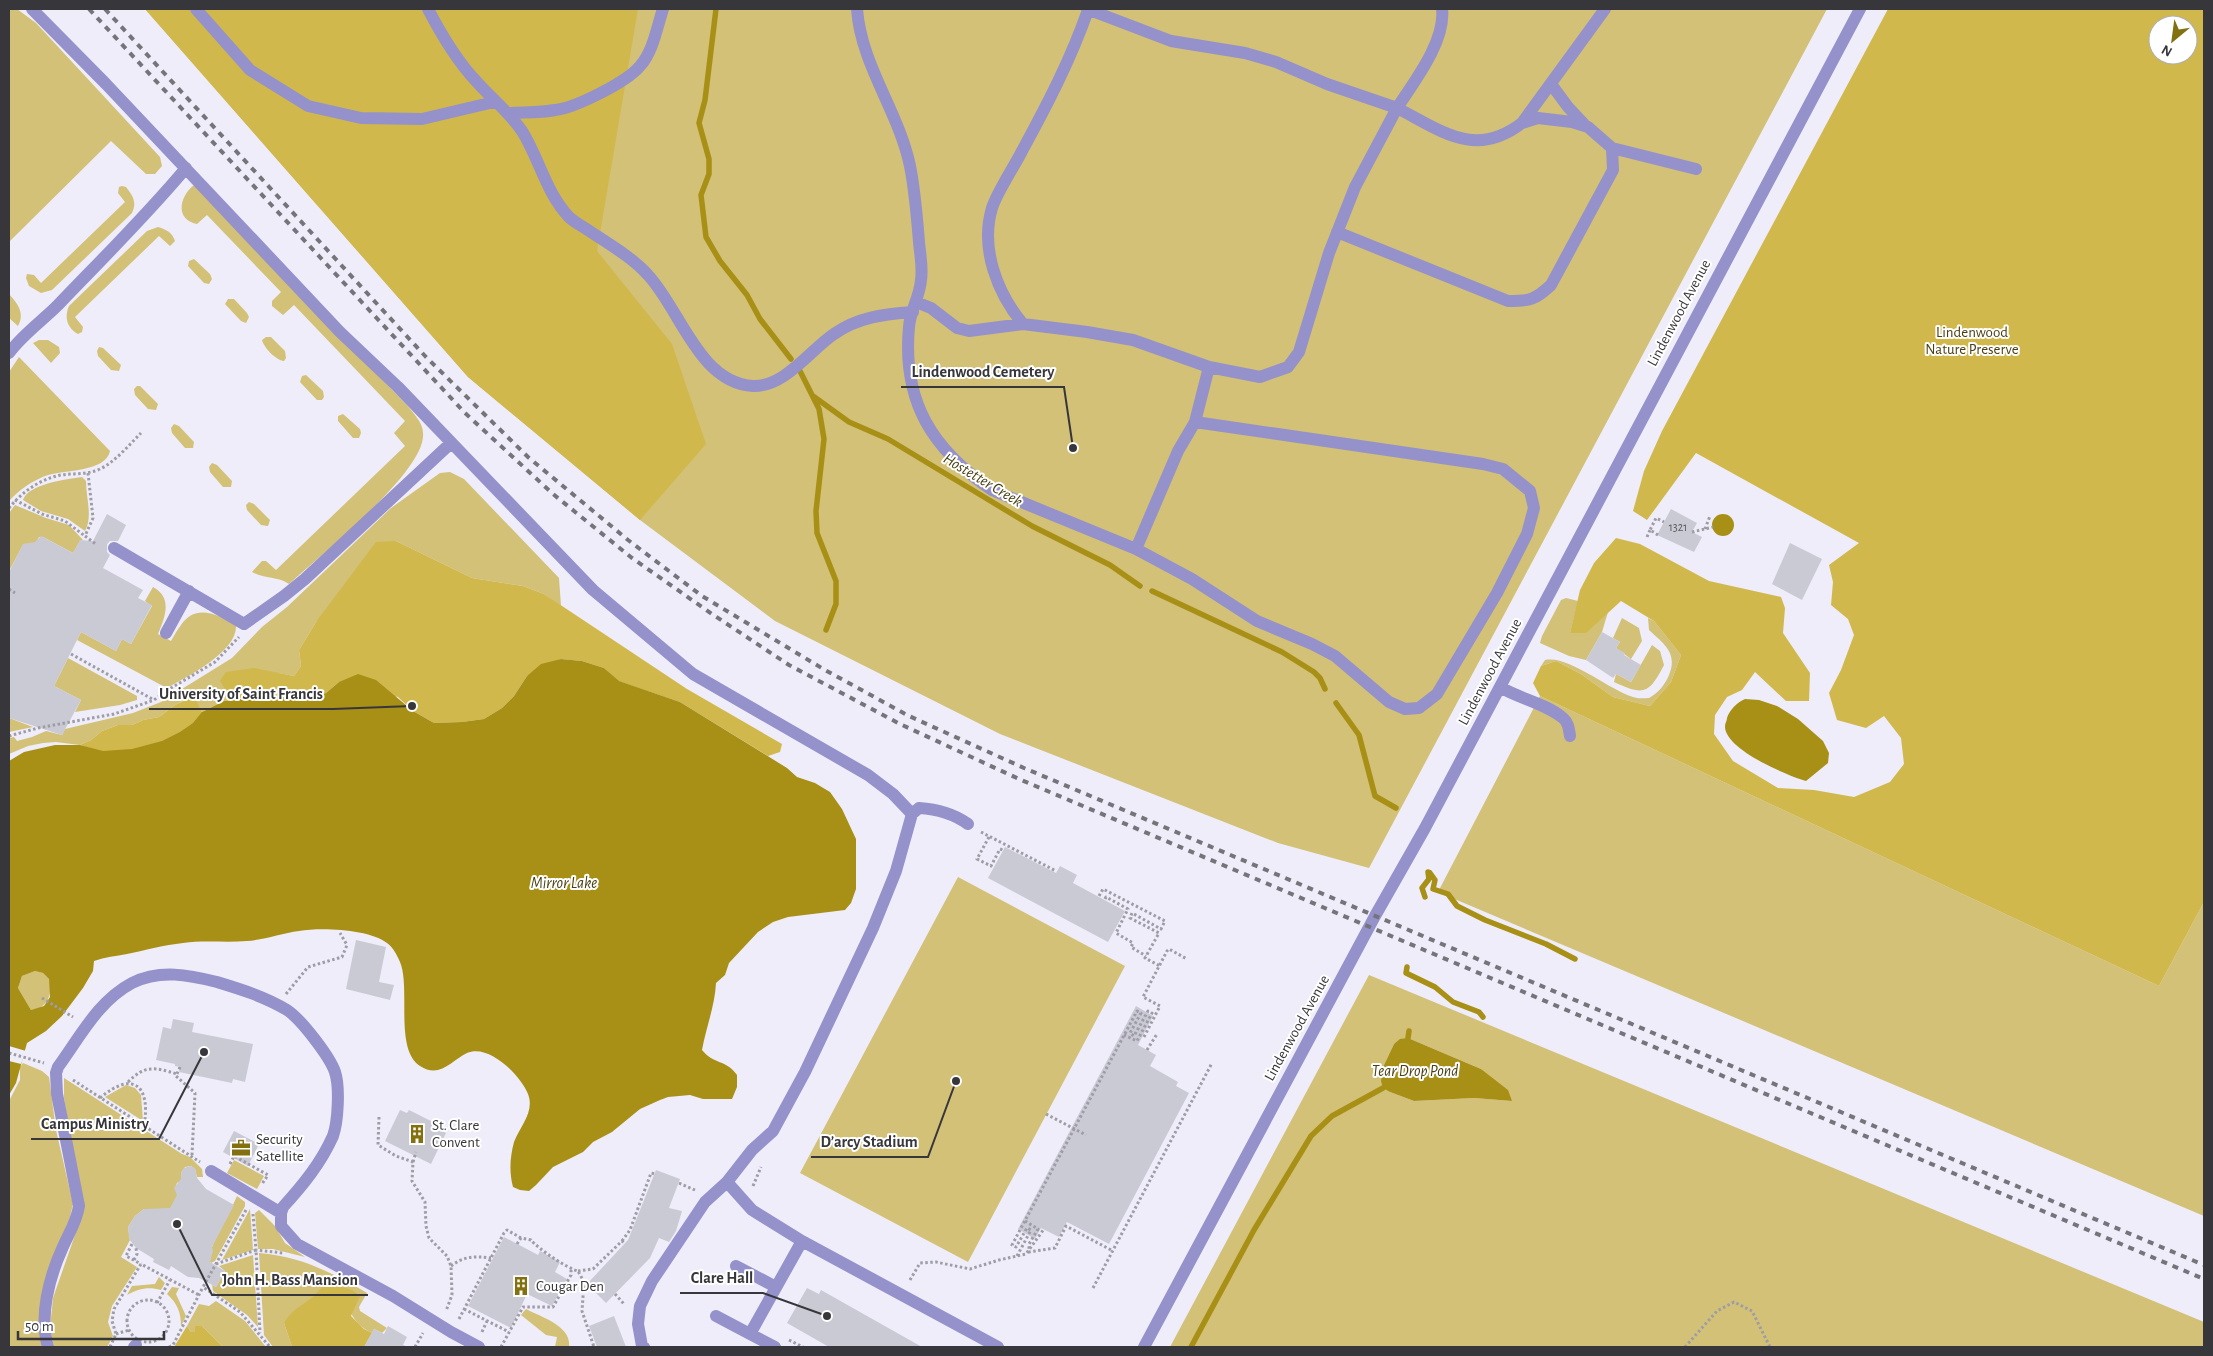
<svg xmlns="http://www.w3.org/2000/svg" width="2213" height="1356" viewBox="0 0 2213 1356" font-family="'Alegreya Sans',sans-serif">
<style>
.green{fill:#d2c176;fill-rule:evenodd}
.forest{fill:#d1b84c;fill-rule:evenodd}
.water{fill:#a89016;fill-rule:evenodd}
.pier{fill:#eeedf9}
.lines{fill:none;stroke-linecap:round;stroke-linejoin:round}
.stream{stroke:#a89016;stroke-width:5.5}
.building{fill:#cacad5}
.path{stroke:#9e9da6;stroke-width:3;stroke-dasharray:2.5 2.5;stroke-linecap:butt}
.minor{stroke:#9591cb;stroke-width:12}
.rail{stroke:#74747a;stroke-width:4;stroke-dasharray:6 6;stroke-linecap:butt}
.labels{text-anchor:middle;dominant-baseline:central;stroke-width:4;stroke-linejoin:round;paint-order:stroke}
.number-label{font-size:12px;fill:#5c5c62}
.street-label{font-size:15px;fill:#37373b;stroke:#fff}
.park-label{font-size:15px;fill:#4b4013;stroke:#fff}
.poi-label{font-size:15px;fill:#37373b;stroke:#fff;text-anchor:start}
.water-label{font-size:16px;font-style:italic;fill:#4a4013;stroke:#fff}
.leader{fill:none;stroke:#37373b;stroke-width:2}
.callout-dot{fill:#37373b;stroke:#fff;stroke-width:2}
.callout-label{font-size:16px;text-anchor:middle;font-weight:bold;fill:#37373b;stroke:#fff;stroke-width:4;stroke-linejoin:round;paint-order:stroke}
</style>
<rect width="100%" height="100%" fill="#eeedf9"/>
<path class="green" d="M9,9H17L36,23L160,157L162,166L155,174H146L111,141L9,242Z
M145,9H1827L1369,868L1278,843L1000,734L775,621L640,520L468,377Z
M194,185L406,404C412,412 423,422 423,433C427,471 318,557 289,584C277,576 264,579 252,572L262,561H266L276,570L405,446L394,433L405,421L294,305L283,315L272,306V301L281,292L207,215L197,224C174,219 180,196 194,185Z
M122,186L126,187C133,196 137,202 132,213L52,290L41,293L29,286L26,278L27,274L34,275L41,283L125,202L118,193L119,187Z
M158,227C167,230 172,232 175,241L170,246L159,236L75,317L83,327L82,332L78,334C67,328 64,317 69,306L147,231Z
M194,259L210,274L212,279L209,284L204,283L188,266L189,261Z
M9,294C18,304 25,313 18,326L9,318Z
M228,299H234L247,313L249,317L246,323L241,321L225,304Z
M266,337H271L285,351L286,358L284,361C276,360 264,348 262,340Z
M39,340H48L59,347L60,353L51,363L33,343Z
M99,347L103,348L121,365L119,371L111,370L98,356L97,351Z
M19,357L110,451C106,472 64,470 48,475C33,480 19,490 9,501V372Z
M306,375L323,391L324,397L322,400H317L300,382L302,376Z
M137,386H140L158,404L156,410L148,409L135,395L134,389Z
M343,414L360,429L361,433L359,438H353L338,421V416Z
M174,424L179,426L194,442L193,448H185L172,433L171,428Z
M212,463L217,465L232,481L231,487H223L210,472L209,467Z
M450,472L464,479L559,578L561,606L544,594L523,586L472,578L396,541L316,622L299,650L301,666L294,676L278,673L227,692L237,698L224,701L202,712L193,696L175,705L159,717L143,720L132,725H118L102,731L91,740L80,745L56,742L43,743L28,746L9,754V738L14,737L17,741L32,737L46,731L62,735L65,729L133,713L161,702L232,658L262,627L287,607L391,508L440,473Z
M82,477L86,481C86,499 93,516 85,531L68,519L41,511L23,500C28,484 67,479 82,477Z
M249,502L254,504L270,520L268,526L261,525L247,510L246,505Z
M15,505L46,518L69,525L83,540L80,541L73,553L43,537H39L34,547L26,544L23,545L9,571V513Z
M153,587C173,598 165,617 158,634L171,641C174,636 177,630 181,625C196,603 217,615 236,624C239,651 188,676 169,687L163,686L77,640L81,632L116,651L122,639L131,644L152,606L145,601Z
M1566,598L1578,601L1570,633L1586,632L1608,612L1602,632L1586,660L1569,656L1540,643L1542,636L1561,600Z
M1622,618L1639,628L1642,641L1631,659L1616,648L1620,642L1613,638Z
M1648,618L1654,621L1681,655L1671,682L1650,706L1613,697L1581,674L1556,661L1541,666L1545,660C1569,655 1609,690 1633,697C1638,699 1644,698 1649,698C1658,693 1665,685 1669,675C1678,653 1664,644 1649,630Z
M1652,645L1660,651L1664,665C1649,694 1644,696 1614,682L1616,674L1631,682Z
M68,658L137,696V700L120,705L75,712L81,700L54,686Z
M1540,696L2159,986L2204,902V1216L1438,892Z
M9,718L33,727L9,732Z
M958,877L1125,966L968,1262L800,1173Z
M35,971L43,973L49,979C53,993 48,1009 31,1010L18,988L22,976Z
M1369,975L2204,1322V1347H1170ZM1408,1038L1481,1069L1512,1101L1474,1098L1414,1101L1390,1092L1384,1065L1394,1044Z
M23,1063L42,1071L49,1077L56,1130L73,1204L70,1217L60,1242L43,1347H9V1101L20,1080V1067Z
M64,1078L182,1154L190,1157L202,1169L203,1177H197L195,1169L191,1166L185,1167L181,1173V1181L177,1183L175,1188L179,1194V1218L144,1209L135,1216L128,1227L130,1240L121,1257L137,1267L112,1306L108,1322L113,1336L107,1347H54L50,1328L53,1298L82,1215L64,1098Z
M126,1085L135,1088L141,1095L143,1121L105,1097Z
M234,1160L264,1176L257,1189L227,1173Z
M237,1196L245,1202V1206L215,1261L211,1263L208,1259C214,1237 229,1215 237,1196Z
M250,1209L253,1250L222,1260Z
M259,1210L275,1226L285,1243L305,1257L273,1249H258L255,1213Z
M259,1253C298,1256 329,1271 362,1290L367,1293L359,1307L360,1311L387,1328L382,1333L374,1329L372,1333C351,1323 348,1307 342,1286L332,1284L322,1286L318,1293L284,1323L292,1347H273L264,1335Z
M253,1255L258,1327L247,1315L213,1291L212,1285L216,1287L225,1271L219,1266Z
M159,1277L165,1283L161,1290C148,1286 138,1289 127,1295L132,1286L155,1284Z
M172,1287L179,1288L176,1294L186,1316L181,1326C181,1312 177,1303 167,1294Z
M216,1301L245,1321L266,1347H223L202,1326H195V1332H191L187,1326L199,1304L209,1306Z
M526,1309C541,1317 572,1326 569,1347H555L557,1337L546,1335L521,1315Z"/>
<path class="forest" d="M145,9H638L597,251L672,344L706,444L640,520L468,377Z
M1888,9H2204V902L2159,986L1540,696L1533,683L1541,666L1556,661L1581,674L1613,697L1650,706L1671,682L1681,655L1654,621L1621,601L1586,633H1570L1580,590L1594,563L1616,538L1640,544L1709,581L1781,597L1785,608L1783,633L1810,673L1809,701H1786L1755,672L1742,690L1727,697L1715,715L1714,734L1733,761L1778,788L1814,790L1854,797L1890,782L1904,764L1901,738L1884,716L1866,728L1837,720L1829,693L1841,670L1854,635L1848,619L1831,605L1833,582L1829,565L1859,543L1696,453L1647,520L1633,511L1644,471L1662,431ZM2158,25H2188V55H2158Z
M396,541L472,578L523,586L544,594L687,689L782,744L780,752L768,756L680,702L618,681L604,668L582,661L561,659L527,676L514,696L502,708L484,719L462,722L434,723L413,711L398,697L339,682L326,693L313,698H237L227,692L220,681L226,672L254,668L294,676L301,666L299,650L316,622L376,542Z
M194,696L202,712V721L192,733L123,759L80,745L91,740L102,731L118,725H132L143,720L159,717L175,705Z
M332,1284L352,1290L360,1296L351,1316L364,1329L372,1333L364,1347H292L284,1323C293,1306 313,1302 322,1286Z
M187,1326L191,1332H195V1326H202L223,1347H174Z"/>
<path class="water" d="M1712 525a11 11 0 1 1 22 0a11 11 0 1 1-22 0Z
M561,659L582,661L604,668L619,681L680,702L787,768L797,777L815,783L830,792L842,809L856,839V889L851,903L845,910L788,917L773,922L758,932L729,963L725,975L716,983C715,1005 706,1028 702,1050C714,1065 726,1059 737,1075V1087L732,1099H703L690,1095L668,1097L660,1100L640,1109L612,1132L593,1142L583,1152L553,1167L536,1185L529,1191L520,1190L513,1187C509,1172 510,1157 514,1142C520,1126 535,1112 528,1094C521,1076 489,1043 467,1053C452,1060 440,1079 420,1066C394,1049 411,988 400,962C397,955 393,947 387,943C369,929 321,927 299,931C282,933 264,940 247,941C226,943 204,940 183,943C164,945 146,950 127,954C116,956 105,957 94,961L93,971L83,988L62,1016L46,1031L27,1043L16,1083L9,1095V761L24,752L55,745H80L103,751L132,749L162,741L180,732L193,723L202,712L224,701L255,697L313,698L326,693L339,682L358,674L376,680L413,711L434,723L462,722L484,719L502,708L514,696L527,676L541,664ZM35,971L43,973L49,979L50,997L44,1006L31,1010L18,988L22,976Z
M1745,699L1759,700L1777,706L1798,719L1823,741L1829,753L1828,763L1806,781C1786,775 1724,749 1725,726C1725,723 1727,721 1727,718C1729,711 1737,702 1745,699Z
M1408,1038L1481,1069L1508,1090L1512,1101L1474,1098L1414,1101L1390,1092L1383,1088L1381,1081L1384,1065L1394,1044L1400,1039Z"/>
<path class="pier" d="M9,1046L26,1051L21,1064L9,1061Z"/>
<g class="lines">
<path class="stream" d="M716,9L705,100L699,123L709,159V174L701,195L706,237L720,261L747,295L760,319L791,359
M800,371L819,409L824,439L816,511L817,533L836,581V604L826,630
M813,396L849,422L888,439L1032,526L1110,565L1140,586
M1152,591L1282,652L1314,672L1320,678L1325,689
M1336,703L1359,735L1375,796L1396,808
M1430,873L1435,880L1433,889L1448,894L1457,906L1485,920L1546,944L1575,959
M1425,897L1422,888L1429,879L1428,872
M1407,967L1406,973L1435,987L1453,1002L1479,1012L1483,1017
M1408,1038L1409,1031
M1191,1347L1254,1230L1311,1136L1332,1116L1383,1088"/>
</g>
<path class="building" d="M1671,509L1697,523L1692,532L1702,537L1694,552L1657,535Z
M107,514L126,525L118,541H110L107,544V552L110,555L103,568L143,590L138,598L152,605L131,644L122,639L116,651L81,632L54,686L81,700L62,735L9,718V572L23,544L35,542L41,536L73,553L80,540L93,541Z
M1790,543L1822,559L1802,600L1772,584Z
M1602,632L1620,642L1616,648L1625,653L1624,655L1641,665L1631,682L1616,674L1613,678L1586,660Z
M1005,847L1056,873L1060,866L1077,875L1073,883L1125,911L1108,942L988,878Z
M356,940L386,947L379,982L394,985L390,1000L346,989Z
M1136,1006L1153,1016L1138,1045L1156,1055L1150,1066L1178,1082L1176,1086L1189,1093L1109,1244L1067,1222L1059,1237L1041,1228L1035,1239L1018,1229Z
M173,1019L194,1023L192,1032L253,1044L245,1082L233,1079L232,1083L179,1072L180,1067L175,1066V1064L156,1060L163,1027L171,1029Z
M400,1110L407,1113L409,1110L441,1126L439,1129L446,1133L431,1164L385,1141Z
M234,1131L259,1144L248,1166L223,1152Z
M190,1166L195,1168L197,1178L206,1189L234,1205L212,1247L213,1251L210,1262L225,1271L216,1287L199,1278L188,1277L171,1266L169,1270L153,1262L154,1259L136,1248L129,1239L128,1227L135,1216L144,1209L170,1208L177,1195L174,1188L181,1179V1173L184,1168Z
M656,1170L680,1179L669,1208L682,1211L676,1231L669,1242L659,1238L650,1258L606,1303L587,1284L628,1240Z
M504,1237L538,1255L540,1251L560,1262L555,1272L567,1279L552,1306L527,1294L511,1328L468,1306Z
M807,1288L819,1294L821,1290L922,1347H829L787,1323Z
M614,1316L626,1347H597L589,1326Z
M388,1326L407,1337L403,1345L408,1347H364L374,1329L384,1334Z"/>
<g class="lines">
<path class="path" d="M88,473L93,518L85,536L97,545
M15,500L42,514L65,521L85,536
M9,508C22,492 40,479 61,475C74,473 87,475 100,469C115,462 129,445 141,433
M1705,529L1710,516
M1692,532L1713,527
M1658,535L1650,530L1656,518L1664,522
M1647,537L1650,530
M9,589L15,593
M71,654L154,700
M9,736L38,728L114,714L154,700L166,691L215,662L239,637
M981,832L1056,871
M989,837L977,859L991,866L1000,849L1003,850
M1099,896L1103,889L1165,921L1161,929L1132,913L1130,918L1159,933L1145,958L1160,966
M1105,899L1106,897L1128,909L1116,933L1133,943L1131,947L1146,956
M286,994L308,967L342,957L347,945L340,933
M42,998L73,1017
M1144,1037L1160,1006L1143,997L1167,951L1169,949L1187,959
M1147,1050L1157,1034
M9,1053L44,1063
M180,1067L176,1076L195,1093L192,1155
M73,1080L200,1162
M128,1082C145,1065 154,1067 177,1074
M100,1098C134,1069 151,1087 144,1126
M1046,1114L1086,1135
M379,1117L378,1145L396,1156L413,1162L412,1181L425,1202L426,1226L429,1238L447,1256L451,1266L452,1295L446,1311
M413,1162L416,1152
M230,1164L234,1156L268,1175L262,1184
M679,1183L695,1190
M753,1186L761,1167
M246,1210L203,1287L240,1312L270,1347
M253,1214L256,1250L283,1253
M1025,1221L1038,1229L1029,1244V1252L1055,1248L1066,1226L1113,1251
M622,1241L630,1230L651,1173L655,1174
M132,1244L126,1256L141,1264
M517,1244L521,1238L531,1240C537,1248 568,1269 578,1271L584,1282L582,1311L594,1347
M1017,1256L1031,1230L1027,1228L1016,1247L1012,1245L1137,1011L1141,1013L1130,1033L1134,1036L1148,1011L1152,1013L1137,1041L1124,1035
M134,1260L137,1254L136,1248
M216,1264L256,1250L260,1333
M451,1266C464,1256 475,1256 491,1258
M578,1271L593,1269L622,1241L625,1244
M910,1280L920,1263L936,1262L970,1269L999,1260L1026,1254L1044,1229
M1093,1288L1212,1063
M615,1294L624,1304
M127 1321a21 21 0 1 1 42 0a21 21 0 1 1-42 0Z
M157,1303L170,1280
M464,1309L509,1332
M459,1319L504,1233L507,1230L521,1238
M482,1332L487,1321
M116,1334L129,1330
M789,1340L803,1347
M110,1347L116,1334L112,1321L114,1309L141,1264L199,1295
M169,1347L173,1345L203,1287
M415,1347L423,1333
M501,1347L523,1307H553L571,1275V1270
M1685,1347L1717,1311L1734,1302L1752,1311L1770,1347"/>
<path class="minor" d="M32,9L106,84L340,332L398,387L593,590L693,674L868,775L893,794L912,814L896,871L873,928L805,1072L773,1131L752,1150L727,1182
M196,9L250,70L308,106L361,118L422,119L494,102
M428,9C441,34 456,60 476,81C491,98 509,112 522,131C539,158 546,193 569,217C574,222 582,226 588,230C607,243 632,257 648,275C680,309 699,383 753,386C785,387 810,350 834,334C858,317 885,314 913,312
M857,9C861,65 899,112 910,166C915,191 917,217 919,242C920,254 923,268 921,280C920,296 910,311 909,327C902,402 933,450 992,490L1136,549L1192,579L1257,621L1312,644L1335,656L1389,702L1405,709L1419,708L1437,694L1497,593L1527,534L1534,508L1530,491L1503,469L1483,464L1195,422
M1087,9L1171,41L1245,53L1276,62L1327,84L1397,108C1414,82 1446,41 1442,9
M1551,84L1568,107L1584,124
M508,113C524,112 540,113 555,110C575,108 627,82 640,66C653,52 657,27 663,9
M1522,123L1538,118L1572,122L1588,127L1612,148L1696,169
M1337,232L1508,301C1530,301 1535,300 1551,285L1613,170L1612,148
M916,302L931,308L957,328L969,331L1023,324L1087,332L1133,340L1209,367
M1023,324C997,293 980,248 992,208C997,192 1014,167 1022,151C1047,105 1071,59 1088,10
M9,353C22,335 42,321 58,305C101,260 146,216 186,168
M114,548L244,624L284,596L305,579L451,443
M1136,549L1178,451L1195,422L1209,367L1260,377L1288,367L1299,352L1329,253L1355,187L1397,108C1442,131 1475,159 1522,123L1605,9
M166,633L189,591
M1500,687C1520,699 1545,703 1563,718C1569,723 1569,730 1570,736
M912,814L919,808C937,809 954,814 968,824
M211,1171L281,1213
M736,1266L776,1287
M716,1316L750,1334
M48,1347C39,1316 49,1278 62,1249C68,1235 77,1221 79,1206L57,1094L56,1073L58,1067C80,1037 98,1001 132,983C160,969 189,975 217,982C240,989 266,997 287,1010C301,1019 330,1057 335,1072C340,1087 338,1122 333,1136C321,1163 303,1185 283,1207L281,1213V1226L297,1244L393,1296L451,1332L479,1347
M134,1347L136,1345
M644,1347L642,1346L638,1324L640,1306L652,1281L705,1202L727,1182L752,1210L802,1241
M775,1347L750,1334L802,1241L998,1347
M1144,1347L1375,916L1425,828L1860,9"/>
<path class="rail" d="M89,9L465,413L553,494L632,558L712,614L789,665L900,724L1019,779L2204,1279
M105,9L426,357L528,457L628,540L702,596L825,670L909,716L1024,768L2204,1265"/>
</g>
<defs>
<g id="building-bare" transform="scale(1.5)"><path d="M-4-6H4V6H1V3H-1V6H-4ZM-2.5-4.3h1.7v1.8h-1.7ZM.8-4.3h1.7v1.8H.8ZM-2.5-1h1.7V.8h-1.7ZM.8-1h1.7V.8H.8Z" fill="#83700f" stroke="#fff" stroke-width="2.5" paint-order="stroke"/></g>
<g id="office-bare" transform="scale(1.5)"><path d="M-6-3h4V-5.5h4V-3h4V5H-6ZM-1-4.5V-3h2v-1.5ZM-6 0V1H6V0Z" fill="#83700f" stroke="#fff" stroke-width="2.5" paint-order="stroke"/></g>
</defs>
<g fill-rule="evenodd">
<use href="#building-bare" x="417" y="1134"/>
<use href="#office-bare" x="241" y="1148"/>
<use href="#building-bare" x="521" y="1286"/>
</g>
<g class="labels">
<g class="number-label">
<text x="1678" y="527">1321</text>
</g>
<g class="street-label">
<text transform="translate(1679 313) rotate(-62)">Lindenwood Avenue</text>
<text transform="translate(1490 672) rotate(-62)">Lindenwood Avenue</text>
<text transform="translate(1297 1028) rotate(-61)">Lindenwood Avenue</text>
</g>
<g class="park-label">
<text x="1972" y="332">Lindenwood<tspan x="1972" dy="17">Nature Preserve</tspan></text>
</g>
<g class="poi-label">
<text x="432" y="1125">St. Clare<tspan x="432" dy="17">Convent</tspan></text>
<text x="256" y="1139">Security<tspan x="256" dy="17">Satellite</tspan></text>
<text x="536" y="1286">Cougar Den</text>
</g>
<g class="water-label">
<text transform="translate(983 480) rotate(31)">Hostetter Creek</text>
<text x="564" y="883">Mirror Lake</text>
<text x="1415" y="1071">Tear Drop Pond</text>
</g>
</g>
<path class="leader" d="M1073 448L1064 387H901M412 706L333 709H149M204 1052L159 1139H31M956 1081L928 1157H811M827 1316L763 1293H680M177 1224L212 1295H368"/>
<g class="callout-dot">
<circle cx="1073" cy="448" r="5"/>
<circle cx="412" cy="706" r="5"/>
<circle cx="204" cy="1052" r="5"/>
<circle cx="956" cy="1081" r="5"/>
<circle cx="827" cy="1316" r="5"/>
<circle cx="177" cy="1224" r="5"/>
</g>
<g class="callout-label">
<text x="983" y="377">Lindenwood Cemetery</text>
<text x="241" y="699">University of Saint Francis</text>
<text x="95" y="1129">Campus Ministry</text>
<text x="869" y="1147">D’arcy Stadium</text>
<text x="722" y="1283">Clare Hall</text>
<text x="290" y="1285">John H. Bass Mansion</text>
</g>
<rect width="2213" height="1356" fill="none" stroke="#37373b" stroke-width="20"/>
<g transform="translate(2173 40) rotate(209)"><circle r="24" fill="#ffffff" stroke="#afafb1"/>
<path d="M0-4L9 19L0 12L-9 19Z" fill="#83700f"/>
<text y="-8" font-size="14" font-weight="bold" text-anchor="middle" fill="#37373b">N</text>
</g>
<path d="M18 1331v8h146v-8" fill="none" stroke="#37373b" stroke-width="2.5"/>
<text x="25" y="1331" font-size="15" fill="#37373b" stroke="#ffffff" stroke-width="4" paint-order="stroke">50 m</text>
</svg>
